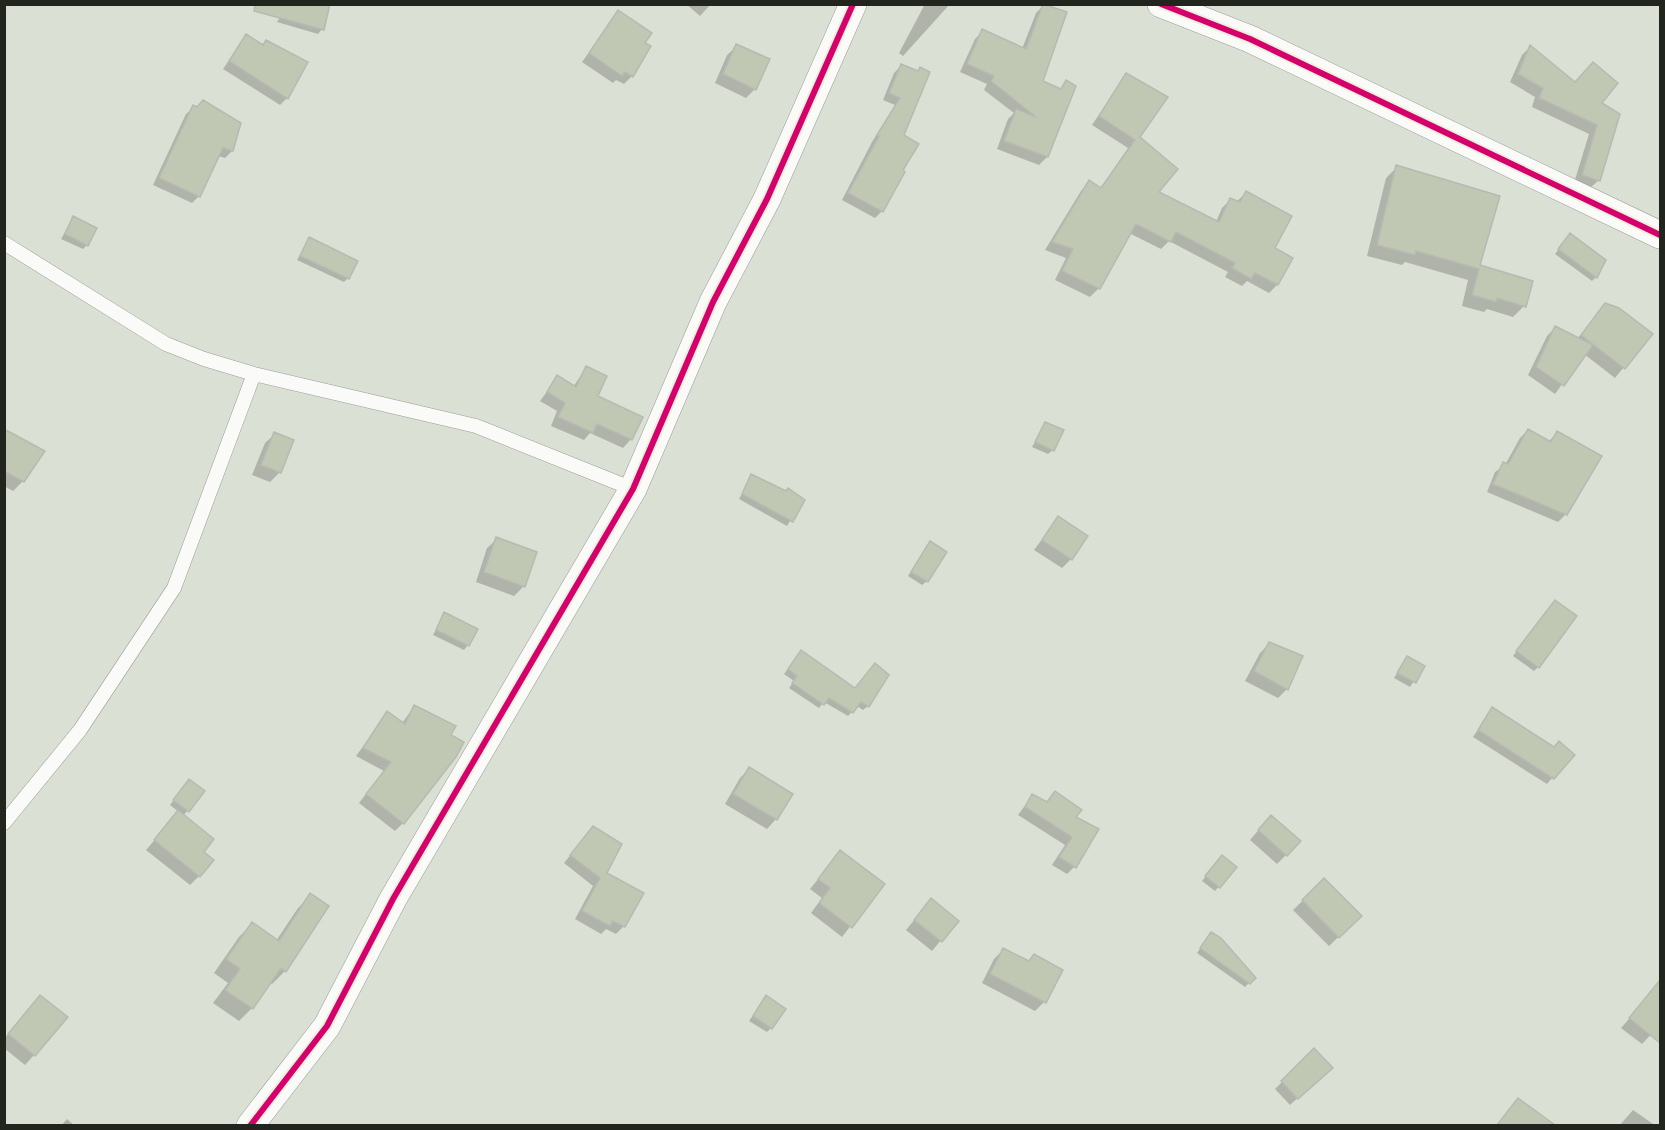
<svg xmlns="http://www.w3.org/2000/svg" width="1665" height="1130" viewBox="0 0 1665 1130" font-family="'Noto Sans',sans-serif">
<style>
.shadow{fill:#0003}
.building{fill:#c0c8b4;stroke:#b6bab1;stroke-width:1.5}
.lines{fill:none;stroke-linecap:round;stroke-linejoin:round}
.service-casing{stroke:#9a9d95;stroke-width:15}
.minor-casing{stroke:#9a9d95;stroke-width:28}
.service{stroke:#fafaf9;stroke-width:14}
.minor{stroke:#fafaf9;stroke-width:27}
.cycleway-casing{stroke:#e9f1de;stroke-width:10}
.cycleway{stroke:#d6006c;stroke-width:6}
</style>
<rect width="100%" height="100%" fill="#dbe0d5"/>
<path class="shadow" d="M686,4H711L700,16Z
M925,4H950L903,56L899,53Z
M1044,5L1041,81L1059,90L1066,82L1074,86L1047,157L1039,165L997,149L1008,119L1014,113L984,90L987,84L960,72L975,39L983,31L1022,49L1036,13Z
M284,11L322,29L318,34L277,22Z
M618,12L632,76L624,84L616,80L613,83L582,62Z
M246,36L287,98L280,105L223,69Z
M737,46L755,89L746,98L715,83L727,55Z
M1530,47L1600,103L1599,180L1590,188L1574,183L1589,134L1532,107L1535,97L1510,82L1522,55Z
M901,66L917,72L920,69L902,135L900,171L882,211L875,218L842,200L872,142L895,105L883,100L894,73Z
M1126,75L1138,137L1157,192L1216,222L1222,208L1230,200L1237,201L1246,193L1273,249L1277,285L1269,293L1247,281L1242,286L1225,277L1228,272L1169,241L1161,249L1129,233L1098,289L1090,297L1055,280L1066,258L1045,250L1081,191L1089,182L1100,189L1128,148L1092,125Z
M194,107L232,151L225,158L218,156L199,196L192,203L153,185L186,114Z
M1397,167L1478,266L1524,306L1513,317L1487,309L1484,312L1462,306L1468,280L1405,262L1402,265L1367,256L1386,178Z
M73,218L87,245L83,249L61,239Z
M309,239L348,278L344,282L297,260Z
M1566,239L1596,277L1592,281L1555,254Z
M1606,305L1651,334L1615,378L1584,354L1555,394L1528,375L1547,336L1555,328L1577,339Z
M586,368L596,397L631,439L623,448L590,433L584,440L551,426L557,411L540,401L558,377L573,387Z
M1046,423L1053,450L1048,454L1032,447Z
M1528,430L1548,442L1557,433L1600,457L1565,515L1558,522L1487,492L1495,472L1505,465L1520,438Z
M4,431L23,481L13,491L4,486Z
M275,434L280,472L270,482L252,475L265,443Z
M752,476L803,500L787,526L739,499Z
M1058,518L1071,559L1062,568L1034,550Z
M497,539L535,552L523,587L514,596L476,582L487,548Z
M930,543L927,581L922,585L908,576Z
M1551,606L1538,667L1534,671L1513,656Z
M444,614L468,645L464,650L433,635Z
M1269,644L1287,689L1278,698L1245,681L1260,653Z
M797,657L868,706L863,710L857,706L848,716L824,702L819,708L789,688L794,681L784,674Z
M1407,658L1423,667L1410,687L1394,678Z
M414,707L403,823L395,831L359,803L384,771L356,756L387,713L402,723Z
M1492,709L1553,777L1547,784L1473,737Z
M749,769L776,819L767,829L725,804L740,778Z
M185,786L203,792L183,816L202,852L199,876L190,885L146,850L179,812L170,805Z
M1055,793L1074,818V867L1067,874L1052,865L1065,845L1018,815L1032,796L1045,803Z
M1262,826L1286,855L1277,864L1250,840Z
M586,836L605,873L624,926L616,934L606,929L601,934L575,919L593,886L564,863Z
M840,852L883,884L842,937L811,913L822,898L810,889Z
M1218,861L1235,868L1215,891L1202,881Z
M1324,880L1360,916L1329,946L1293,910Z
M311,895L285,971L272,984L270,982L252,1008L239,1021L213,1003L228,983L214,973L239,937L252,924L276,941L298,908Z
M931,900L957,921L932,951L906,930Z
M1207,938L1254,978L1245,987L1197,953Z
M1003,950L1028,962L1044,1002L1035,1011L982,983L994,959Z
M1652,993L1660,1000V1025L1642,1044L1621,1028Z
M762,1002L771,1028L767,1032L749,1021Z
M31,1006L34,1055L25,1065L4,1048V1039Z
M1314,1050L1331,1068L1290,1105L1275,1089Z
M1518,1100L1544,1119L1540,1126H1497Z
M1633,1110L1656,1126H1619Z
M67,1119L75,1126H61Z"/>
<path class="building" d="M255,4H330L324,30L254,11Z
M1043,4L1067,12L1043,81L1061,89L1066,80L1076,86L1048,157L1004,141L1016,109L1036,117L991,81L994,76L967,64L982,29L1026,49Z
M618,10L652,33L645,43L651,46L633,77L625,72L622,76L589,53Z
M246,34L263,45L266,40L308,62L288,99L229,61Z
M736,44L770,59L756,90L723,74Z
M1530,45L1575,82L1593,62L1618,83L1602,103L1620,114L1600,181L1582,175L1597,125L1539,98L1543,88L1518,74Z
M901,64L918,71L920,67L930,72L904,135L919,144L903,170L905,172L883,212L848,193L879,136L877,135L900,98L889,93Z
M1126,73L1168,97L1140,137L1178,169L1159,192L1219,222L1230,198L1240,202L1246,191L1292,216L1275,248L1293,258L1278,285L1255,273L1251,279L1232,268L1235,263L1176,232L1171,242L1136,224L1100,289L1062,271L1073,249L1052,242L1089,180L1101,188L1135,140L1099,116Z
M203,100L241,123L233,151L223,148L200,197L159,178L193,105L197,107Z
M1396,165L1500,196L1480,265L1533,281L1526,307L1497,298L1496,302L1472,295L1479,269L1416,251L1415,255L1377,245Z
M73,216L97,228L88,246L65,234Z
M1570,233L1606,260L1597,278L1558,249Z
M309,237L358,261L349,279L300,256Z
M1605,303L1619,308L1653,334L1625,369L1581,335Z
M1555,326L1593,345L1564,386L1536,367Z
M586,366L607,376L598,396L643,417L632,440L597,424L593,433L558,417L565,403L547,392L557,375L576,387Z
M1045,422L1064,430L1054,451L1035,442Z
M4,429L45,451L24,482L4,471Z
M1528,429L1551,442L1557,431L1602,456L1567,515L1493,484L1503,462L1508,464Z
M274,432L294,440L281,473L261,465Z
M751,474L786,491L788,488L805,500L793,522L742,494Z
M1058,516L1088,536L1072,560L1042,540Z
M496,537L537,552L525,587L484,572Z
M930,541L947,552L928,582L911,572Z
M1555,600L1577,616L1539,668L1516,651Z
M444,612L478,629L469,646L436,630Z
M1269,642L1303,656L1288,690L1254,671Z
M801,650L855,688L875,663L889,675L869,707L861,702L853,713L829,698L824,705L792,683L797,676L788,669Z
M1407,656L1425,666L1416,683L1397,673Z
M414,705L456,726L451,735L464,742L456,757L404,824L366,794L391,762L363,748L387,711L405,724Z
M1492,707L1554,747L1559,741L1575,755L1554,779L1478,730Z
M749,767L793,794L777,820L733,794Z
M189,779L205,791L189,812L173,800Z
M1055,791L1082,810L1076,817L1099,829L1076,868L1059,857L1072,837L1025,807L1032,794L1047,802Z
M178,810L214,839L204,852L214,860L200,877L154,840Z
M1271,815L1301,841L1287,856L1258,830Z
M593,826L622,844L607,873L644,893L625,927L613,921L610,926L582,911L600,878L570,855Z
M840,850L885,884L852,928L819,903L830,888L818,879Z
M1222,855L1237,867L1220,888L1205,876Z
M1324,878L1362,916L1339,938L1302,900Z
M310,893L329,906L286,972L281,968L253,1009L225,990L240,969L226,959L252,922L279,941Z
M931,898L959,921L942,942L914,920Z
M1211,932L1221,938L1256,978L1250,984L1200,948Z
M1003,948L1029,961L1034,954L1063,970L1046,1003L990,974Z
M1660,980V1043L1629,1018Z
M40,995L68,1017L35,1056L8,1034Z
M766,995L786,1009L772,1029L753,1016Z
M1314,1048L1333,1068L1298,1099L1281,1081Z
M1518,1098L1555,1125H1497Z"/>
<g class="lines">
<g class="service-casing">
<path id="service" d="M4,243L166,344L204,359L254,374L476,426L633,489
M4,823L80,730L174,588L254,374"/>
</g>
<g class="minor-casing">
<path id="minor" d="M1161,4L1250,39L1660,235
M250,1126L327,1026L393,899L633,489L713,302L767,199L853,4"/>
</g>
<use href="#service" class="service"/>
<use href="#minor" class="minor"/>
<g class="cycleway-casing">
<path id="cycleway" d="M1161,4L1250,39L1660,235
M250,1126L327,1026L393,899L633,489L713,302L767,199L853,4"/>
</g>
<use href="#cycleway" class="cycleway"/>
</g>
<rect width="1665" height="1130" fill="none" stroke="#22251e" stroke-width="12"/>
</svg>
